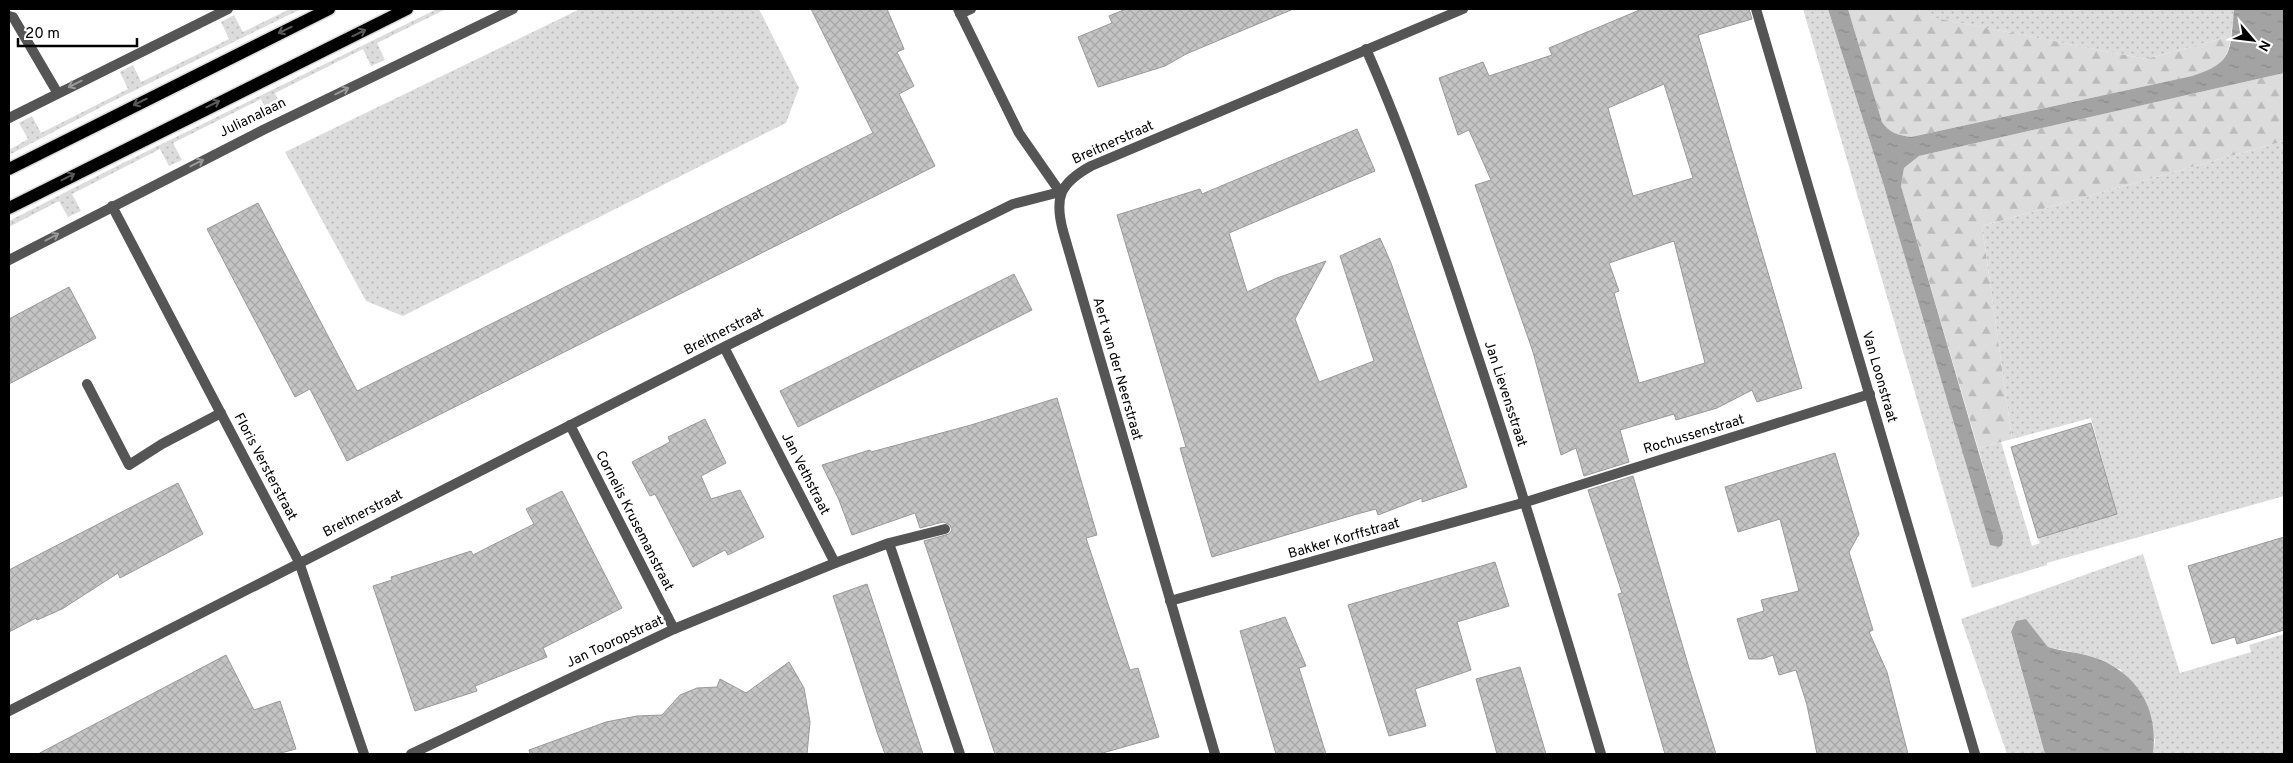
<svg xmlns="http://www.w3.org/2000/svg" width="2293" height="763" viewBox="0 0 2293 763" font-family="Overpass,sans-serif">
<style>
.grass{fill:url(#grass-dots)}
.forest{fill:url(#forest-firs)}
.water{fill:url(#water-ripples)}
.building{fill:url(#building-cross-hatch);stroke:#999;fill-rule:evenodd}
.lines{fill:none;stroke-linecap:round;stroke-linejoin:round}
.primary-casing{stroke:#dbdbdb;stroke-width:15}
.service{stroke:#555;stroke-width:10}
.pedestrian{stroke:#555;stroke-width:10}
.minor{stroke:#555;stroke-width:10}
.tertiary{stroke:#555;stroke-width:10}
.primary{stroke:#000;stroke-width:12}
.oneway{stroke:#595959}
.oneway2{stroke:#999}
.labels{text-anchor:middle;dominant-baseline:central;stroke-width:5;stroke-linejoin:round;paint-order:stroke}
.street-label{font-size:14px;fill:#000;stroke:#fff}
</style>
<defs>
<pattern id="grass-dots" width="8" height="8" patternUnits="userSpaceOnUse" patternTransform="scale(1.25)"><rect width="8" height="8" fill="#dcdcdc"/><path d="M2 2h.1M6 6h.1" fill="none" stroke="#bbb" stroke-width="1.8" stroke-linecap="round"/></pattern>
<pattern id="forest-firs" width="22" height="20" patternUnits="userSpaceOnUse" patternTransform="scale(1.25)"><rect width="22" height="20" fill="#dcdcdc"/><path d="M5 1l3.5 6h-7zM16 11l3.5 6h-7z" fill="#bbb"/></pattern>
<pattern id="water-ripples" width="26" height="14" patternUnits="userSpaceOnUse" patternTransform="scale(1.25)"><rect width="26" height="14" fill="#a3a3a3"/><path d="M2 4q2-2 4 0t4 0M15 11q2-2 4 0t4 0" fill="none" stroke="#8b8b8b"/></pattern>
<pattern id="building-cross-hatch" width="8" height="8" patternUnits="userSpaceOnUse" patternTransform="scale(1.25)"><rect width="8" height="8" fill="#c4c4c4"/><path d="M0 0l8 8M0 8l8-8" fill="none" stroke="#a7a7a7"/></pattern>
</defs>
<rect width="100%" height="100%" fill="#fff"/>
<path class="grass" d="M290,9H301L109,103L9,155V150L28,139L19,123L32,116L41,133L128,89L120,72L133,65L141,82L229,39L221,22L234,15L243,32Z
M437,9H446L377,43L385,60L371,66L363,49L275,93L283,110L270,116L261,99L173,143L182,160L169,166L160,149L72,194L81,211L68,217L59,201L9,227V221L121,164Z
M580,9H759L799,88L786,123L403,316L366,301L285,152Z
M1803,9H1828L1884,186L2003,536L1978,448L2001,442L2032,546L2040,543L2038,538L2117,514L2091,418L2012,439L1982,226L2284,141V496L2047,563V565L1972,588Z
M1924,9H2234L2231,36L2146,59L1924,16Z
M2143,554L2180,673L2251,652L2249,645L2284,634V754H2153L2155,740L2121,670L2087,655L2048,647L2026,619L2011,633L2045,754H2007L1961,619Z"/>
<path class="forest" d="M1848,9H1924L1925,16L2146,59L2231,36C2228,63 2216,69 2192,76L1911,137C1897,135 1890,133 1882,122Z
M2284,73V141L1982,226L2012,439L1978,448L1901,186L1904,168L1919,156Z"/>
<path class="water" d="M1828,9H1848L1882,122C1890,133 1897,135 1911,137L2192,76C2235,63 2230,49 2234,9H2284V73L1919,156L1904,168L1901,186L2003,536L2002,545L1999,547L1990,545L1884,186Z
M2026,619L2048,647C2061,651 2074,652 2086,655C2134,668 2159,705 2153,754H2045L2011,632L2016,621Z"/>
<path class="building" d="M811,9H887L904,49L897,52L914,86L899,94L935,166L347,461L310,389L295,397L207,229L258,203L357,391L873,133Z
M1126,9H1291V10L1186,54L1165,66L1098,87L1078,37L1112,23L1109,16Z
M1642,9H1749L1752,19L1698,35L1802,388L1757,402L1752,390L1717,408L1676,420L1674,414L1620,430L1629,462L1584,476L1576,448L1561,455L1533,352L1475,185L1491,180L1469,130L1458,135L1439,78L1483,62L1489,76L1552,55L1549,48ZM1664,84L1693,178L1633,196L1608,108ZM1674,241L1705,363L1639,383L1614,293L1619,291L1609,263Z
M1357,129L1375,171L1229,233L1247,292L1277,278L1326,261L1295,319L1319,382L1374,361L1340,256L1380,238L1391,263L1467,487L1422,502V498L1378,515L1376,509L1357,514L1212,557L1180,448L1186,447L1117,215L1200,189L1202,194Z
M1014,274L1032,310L798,427L780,391Z
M69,287L96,338L9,384V319Z
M1057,398L1097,535L1086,538L1130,670L1138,668L1159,737L1099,754H995L924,541L949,534L952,530L950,525L943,522L920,528L915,513L852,535L839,500L822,465L870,450L871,452L971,425Z
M705,419L726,463L701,476L711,499L740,490L764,537L728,555L725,550L693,567L655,494L650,496L632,462L670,442L668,437Z
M2091,423L2117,514L2038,538L2011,447Z
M1835,453L1859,534L1849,552L1873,630L1869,632L1887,672L1908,754H1817L1807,705L1796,670L1779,675L1773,655L1762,659H1749L1737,619L1764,611L1761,600L1799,591L1780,519L1738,532L1725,487Z
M1633,476L1689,668L1716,754H1665L1618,594L1622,593L1588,490Z
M178,483L203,534L120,578L118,573L62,609L37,620L36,618L9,632V570Z
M562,491L622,608L543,648L547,657L475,686L477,691L415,711L373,586L392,580L391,577L471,551L473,555L534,524L526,509Z
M2284,537V630L2237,644L2235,637L2212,644L2188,566Z
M1495,562L1509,606L1457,622L1471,670L1415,689L1426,726L1389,736L1348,605Z
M867,584L882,629L923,754H885L877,732L833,596Z
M1285,617L1306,666L1299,668L1326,754H1276L1240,631Z
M226,655L254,710L280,701L296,749L277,754H38Z
M789,662L804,688L810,722L807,754H530L529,750L606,722L637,716L662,715L680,695L697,688L717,687L720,679L746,693Z
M1520,667L1531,704L1546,754H1497L1476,679Z"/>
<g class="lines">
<g class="primary-casing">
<path id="primary" d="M9,169L329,9
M9,208L407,9"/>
</g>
<path class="service" d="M960,14L971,9
M87,384L129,465L162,444L221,413
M889,543L960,754
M835,563L889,543L945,529"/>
<path class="pedestrian" d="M9,16L13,17L57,92
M570,425L674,629
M1170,601L1526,502L1870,394"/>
<path class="minor" d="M1756,9L1975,754
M1366,49C1408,144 1440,241 1472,339C1518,477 1560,615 1601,754
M9,118L228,9
M112,206L299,562L364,754
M9,260L263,130L513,9
M9,711L724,347L1013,204L1060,192L1019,133L958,9
M411,754L674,629L835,563L724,347"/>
<path class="tertiary" d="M1215,754L1063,231C1054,197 1060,183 1091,166L1463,9"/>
<use href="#primary" class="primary"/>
</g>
<defs><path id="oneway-shaft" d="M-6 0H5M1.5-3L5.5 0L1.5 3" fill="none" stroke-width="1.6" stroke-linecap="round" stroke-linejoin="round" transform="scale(1.25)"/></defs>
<g class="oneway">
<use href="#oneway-shaft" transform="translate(285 30) rotate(154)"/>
<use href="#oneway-shaft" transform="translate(359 33) rotate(-26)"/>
<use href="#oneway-shaft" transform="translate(140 102) rotate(154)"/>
<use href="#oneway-shaft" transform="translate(213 104) rotate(-26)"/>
<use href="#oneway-shaft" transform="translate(68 177) rotate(-27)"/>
</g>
<g class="oneway2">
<use href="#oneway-shaft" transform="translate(75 84) rotate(154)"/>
<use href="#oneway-shaft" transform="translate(342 91) rotate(-26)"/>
<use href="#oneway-shaft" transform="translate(197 163) rotate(-27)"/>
<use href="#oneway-shaft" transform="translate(52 237) rotate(-28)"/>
</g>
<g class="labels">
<g class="street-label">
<text transform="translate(253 118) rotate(-26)">Julianalaan</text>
<text transform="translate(1113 143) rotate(-24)">Breitnerstraat</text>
<text transform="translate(724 332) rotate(-27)">Breitnerstraat</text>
<text transform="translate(1117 369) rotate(74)">Aert van der Neerstraat</text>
<text transform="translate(1879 377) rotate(74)">Van Loonstraat</text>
<text transform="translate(1505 394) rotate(72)">Jan Lievensstraat</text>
<text transform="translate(1694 435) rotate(-17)">Rochussenstraat</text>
<text transform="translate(265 467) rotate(62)">Floris Versterstraat</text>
<text transform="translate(805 474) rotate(63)">Jan Vethstraat</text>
<text transform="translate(363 514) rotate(-27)">Breitnerstraat</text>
<text transform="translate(634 521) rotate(63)">Cornelis Krusemanstraat</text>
<text transform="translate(1344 539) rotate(-16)">Bakker Korffstraat</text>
<text transform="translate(615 642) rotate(-25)">Jan Tooropstraat</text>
</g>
</g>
<rect width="2293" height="763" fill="none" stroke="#000000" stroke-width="20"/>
<g transform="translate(2253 40) rotate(118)" stroke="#ffffff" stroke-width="4" paint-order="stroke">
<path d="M0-4L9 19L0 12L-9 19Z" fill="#000000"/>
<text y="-8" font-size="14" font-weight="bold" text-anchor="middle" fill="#000000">N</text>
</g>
<path d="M18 38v8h119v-8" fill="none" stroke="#000000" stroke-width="2.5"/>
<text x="25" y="38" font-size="15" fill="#000000" stroke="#ffffff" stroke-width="4" paint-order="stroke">20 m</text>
</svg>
